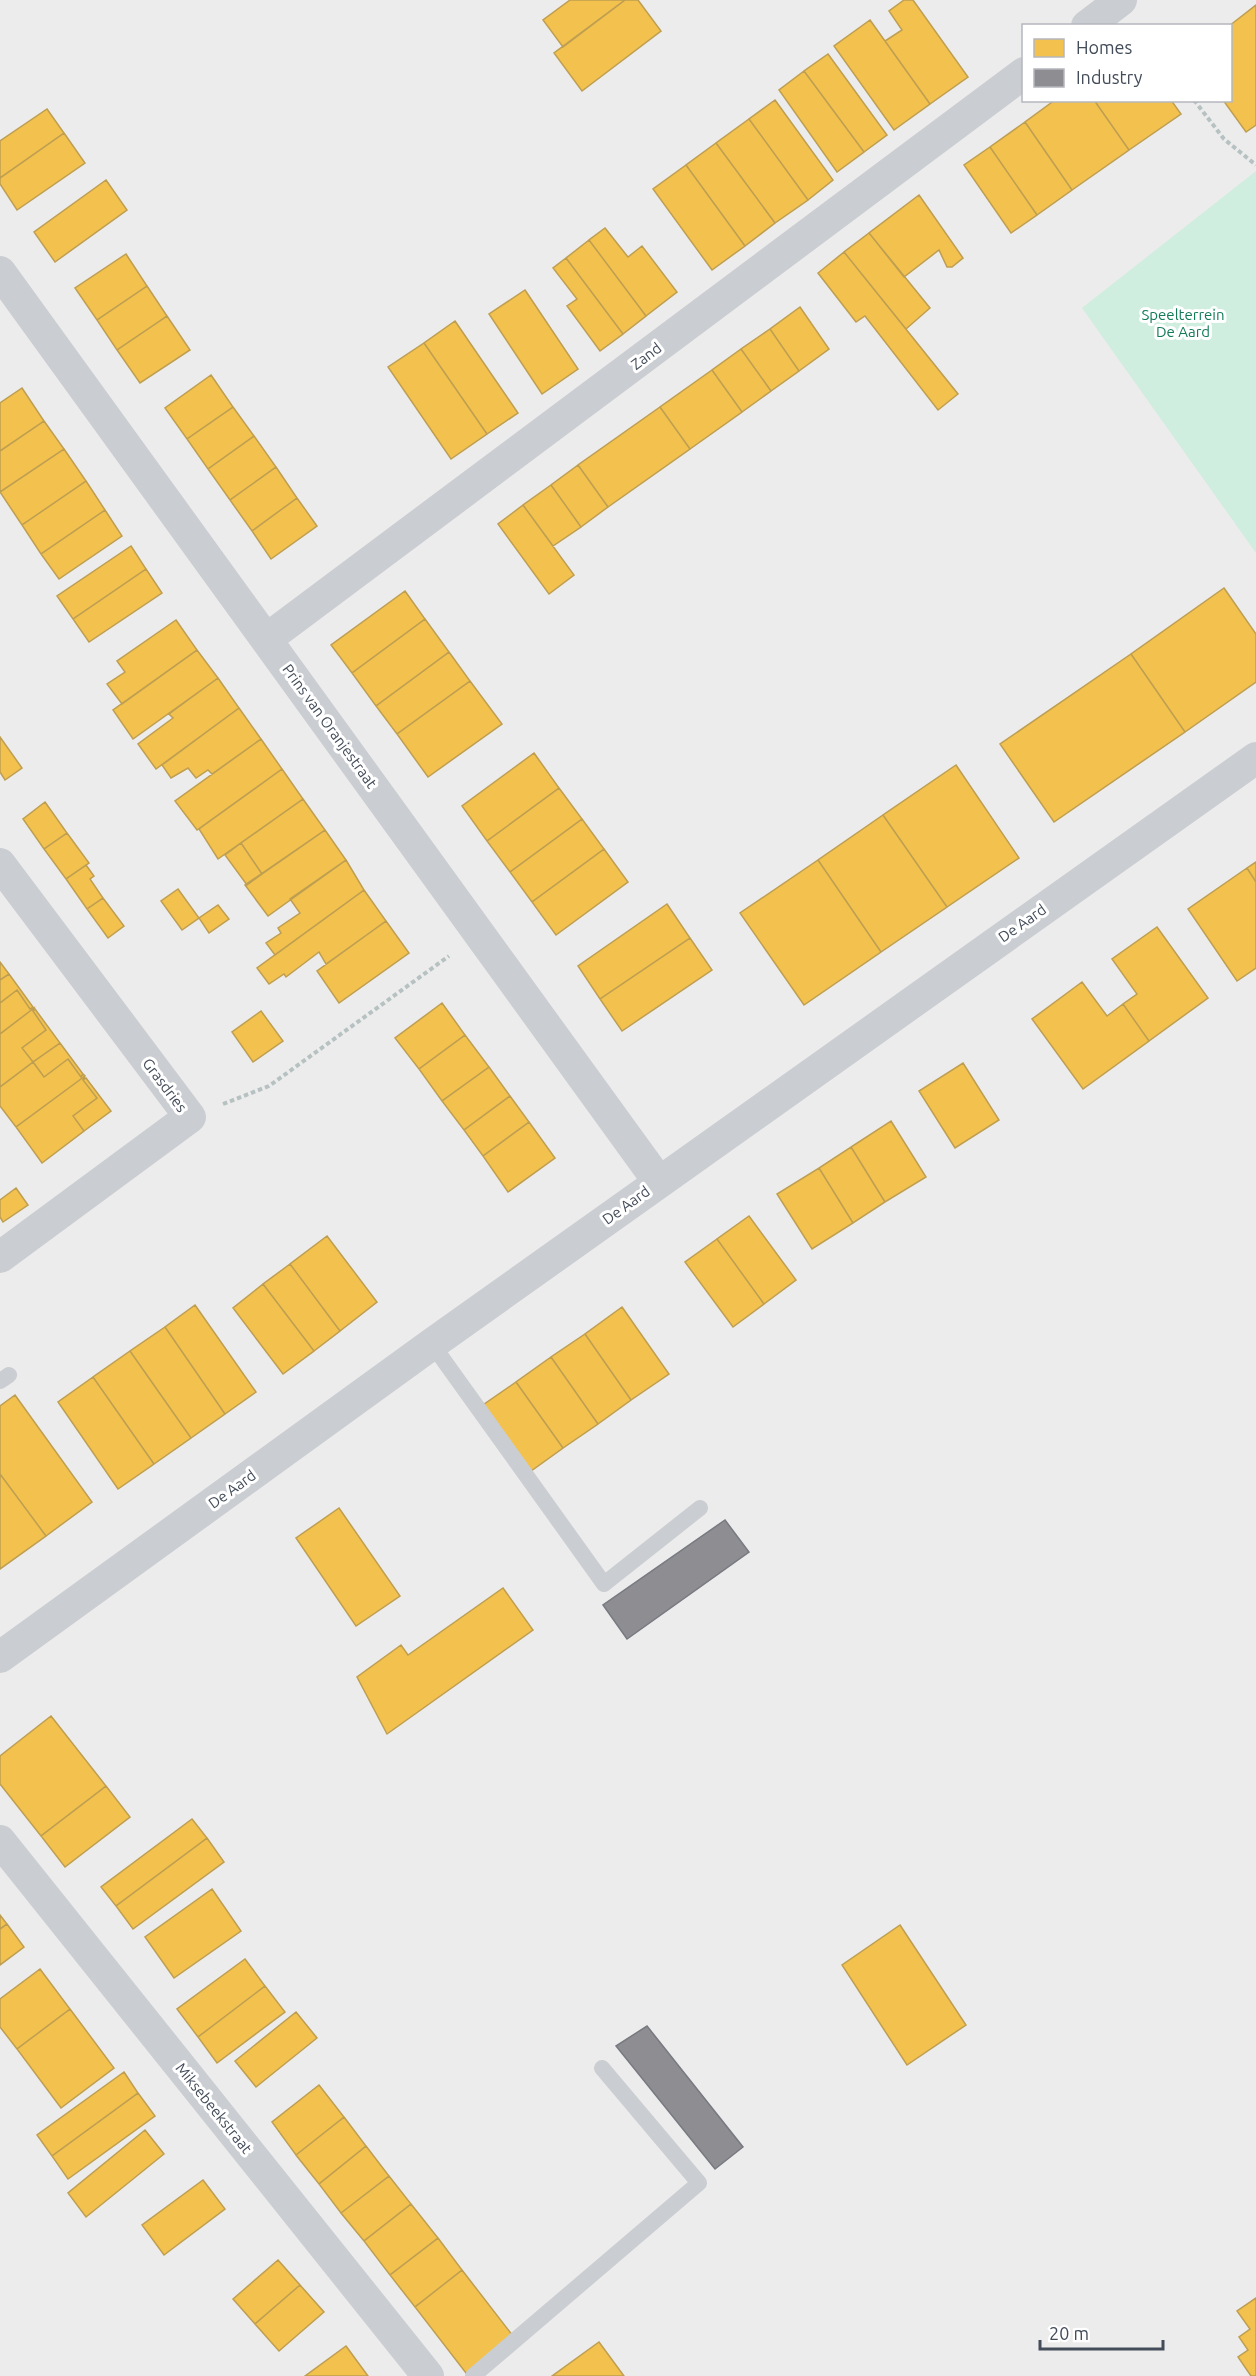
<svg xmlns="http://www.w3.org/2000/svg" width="1256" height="2376" viewBox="0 0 1256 2376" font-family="Ubuntu,sans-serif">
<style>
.green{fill:#cfeedf}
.homes{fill:#f2c14e;stroke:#be9e51;stroke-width:1.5}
.industry{fill:#8d8d92;stroke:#777a81;stroke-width:1.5}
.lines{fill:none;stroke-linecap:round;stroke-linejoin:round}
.path{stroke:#b6c2c1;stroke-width:4;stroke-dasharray:4.5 3;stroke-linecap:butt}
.lane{stroke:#cacdd1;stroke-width:16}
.street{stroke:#cacdd1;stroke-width:32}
.labels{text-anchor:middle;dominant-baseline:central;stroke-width:6;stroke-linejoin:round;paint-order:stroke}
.park-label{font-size:15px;fill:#137b57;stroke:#fff}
.street-label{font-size:15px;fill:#434c59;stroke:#fff}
</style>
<rect width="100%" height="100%" fill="#edecec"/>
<path class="green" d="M1256,171V553L1082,308Z"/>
<path class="homes" d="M570,0H625L563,47L543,20Z
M625,0H638L661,31L582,91L554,53Z
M904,0H913L968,77L930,104L885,41L902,30L889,11Z
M1256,5V125L1246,132L1223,100H1230L1229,26Z
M870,20L930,104L894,130L834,46Z
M828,54L887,135L864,152L804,71Z
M804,71L864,152L837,172L779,90Z
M775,100L833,180L808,200L749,119Z
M1055,100H1094L1129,150L1072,190L1025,122Z
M1094,100H1171L1181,114L1129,150Z
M47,109L64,133L0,178V141Z
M749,119L808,200L775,223L716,143Z
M1025,122L1072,190L1037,215L990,147Z
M64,133L85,163L17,210L0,184V178Z
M716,143L775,223L745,246L686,165Z
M990,147L1037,215L1011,233L964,165Z
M686,165L745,246L712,270L653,189Z
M106,180L127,210L55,262L34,232Z
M919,195L963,258L952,267H947L939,250L904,277L869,233Z
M605,228L628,257L642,246L677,292L646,316L589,240Z
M869,233L930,308L906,329L844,252Z
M589,240L646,316L623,334L566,258Z
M844,252L958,394L938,410L865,316L856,322L818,273Z
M126,254L147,286L97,320L75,288Z
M566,258L623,334L600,351L567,306L577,299L553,268Z
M147,286L167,316L117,350L97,320Z
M525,290L578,369L542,394L489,314Z
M800,307L829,349L799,371L770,329Z
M167,316L190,350L140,383L117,350Z
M455,321L518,413L487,434L424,343Z
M770,329L799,371L771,391L741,349Z
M424,343L487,434L451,459L388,367Z
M741,349L771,391L742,412L712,370Z
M712,370L742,412L690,449L660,407Z
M211,375L233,407L187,439L165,408Z
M22,388L44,421L0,451V403Z
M233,407L254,436L208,469L187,439Z
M660,407L690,449L608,507L578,465Z
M44,421L64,449L0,492V451Z
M254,436L276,467L230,500L208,469Z
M64,449L86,481L22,525L0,492Z
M578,465L608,507L581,527L551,485Z
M276,467L297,498L252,531L230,500Z
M86,481L105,510L41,554L22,525Z
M551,485L581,527L553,546L523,505Z
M297,498L317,526L271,559L252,531Z
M523,505L574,575L549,594L498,524Z
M105,510L122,536L59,579L41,554Z
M131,546L146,569L73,619L57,596Z
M146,569L162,593L89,642L73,619Z
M1224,588L1256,634V682L1185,732L1131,654Z
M405,591L425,619L352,673L331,645Z
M425,619L449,652L376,706L352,673Z
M176,620L197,650L122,704L107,684L125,672L117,661Z
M197,650L218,678L133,739L113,710Z
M449,652L470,681L397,734L376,706Z
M1131,654L1185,732L1054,822L1000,744Z
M218,678L239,708L156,769L138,744L173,718L169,714Z
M470,681L502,724L428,777L397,734Z
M239,708L261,739L212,774L208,770L196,778L188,768L171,778L162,765Z
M0,737L22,768L5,780L0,772Z
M261,739L282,769L197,830L175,801Z
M534,753L559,788L487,841L462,806Z
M956,765L1019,858L947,907L883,815Z
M282,769L303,799L218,859L199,829Z
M559,788L582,819L510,872L487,841Z
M303,799L325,830L262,874L241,843Z
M45,802L67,833L44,849L23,819Z
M883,815L947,907L881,952L818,860Z
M582,819L604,849L532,902L510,872Z
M325,830L346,860L268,916L245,885Z
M67,833L89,863L66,879L44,849Z
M241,843L262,874L247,885L225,855Z
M604,849L628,882L556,935L532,902Z
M346,860L364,890L275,955L266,943L281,933L278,928L300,913L290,899Z
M818,860L881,952L804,1005L740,913Z
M1256,862V882L1247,868Z
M86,865L94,876L90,879L103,898L87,909L66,879Z
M1247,868L1256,882V968L1237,981L1188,909Z
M178,889L199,918L182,930L161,901Z
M364,890L386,921L326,964L319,952L286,977L284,974L269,984L257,968Z
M103,898L124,926L108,938L87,909Z
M667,904L690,938L600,999L578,966Z
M218,905L229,919L209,933L199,918Z
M386,921L409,953L339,1003L317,971Z
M1157,927L1208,998L1149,1041L1123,1004L1137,994L1112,959Z
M690,938L712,970L622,1031L600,999Z
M0,962L9,974L0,980Z
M9,974L33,1007L30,1009L17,990L0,1003V980Z
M1082,982L1107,1016L1123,1004L1149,1041L1083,1089L1032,1019Z
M17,990L30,1009L34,1008L0,1034V1003Z
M442,1003L465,1035L419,1069L395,1038Z
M34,1008L33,1011L46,1030L22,1048L33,1062L0,1087V1034Z
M35,1009L60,1043L33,1062L22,1048L46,1030L33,1011Z
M261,1011L283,1041L253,1062L232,1032Z
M465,1035L489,1067L442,1101L419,1069Z
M60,1043L83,1074L81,1077L68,1059L44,1077L33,1062Z
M68,1059L81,1077L83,1074L85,1076L16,1127L0,1106V1087L33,1062L44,1077Z
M963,1063L999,1120L955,1148L919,1091Z
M489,1067L510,1096L464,1130L442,1101Z
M85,1076L83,1080L97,1098L73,1116L84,1131L42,1163L16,1127Z
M86,1078L111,1111L84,1131L73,1116L97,1098L83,1080Z
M510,1096L529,1122L483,1156L464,1130Z
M891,1121L926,1177L885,1202L851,1147Z
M529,1122L555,1158L508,1192L483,1156Z
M851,1147L885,1202L853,1223L819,1168Z
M819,1168L853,1223L812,1249L777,1194Z
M16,1188L28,1205L3,1222L0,1217V1200Z
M749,1216L796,1280L764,1304L717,1239Z
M327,1236L377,1302L340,1331L290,1264Z
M717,1239L764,1304L733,1327L685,1262Z
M290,1264L340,1331L314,1351L263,1284Z
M263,1284L314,1351L283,1374L233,1308Z
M195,1305L256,1392L225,1414L165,1327Z
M622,1307L669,1374L631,1400L585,1334Z
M165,1327L225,1414L191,1438L130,1351Z
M585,1334L631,1400L598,1424L551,1357Z
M130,1351L191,1438L154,1464L93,1377Z
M551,1357L598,1424L563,1448L516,1382Z
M93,1377L154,1464L118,1489L58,1402Z
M516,1382L563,1448L527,1474L480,1407Z
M15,1395L92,1502L46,1536L0,1474V1406Z
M0,1474L46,1536L0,1569Z
M339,1508L400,1596L356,1626L296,1538Z
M503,1588L533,1630L387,1734L357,1677L401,1645L408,1655Z
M51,1716L106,1786L41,1836L0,1784V1756Z
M106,1786L130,1817L65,1867L41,1836Z
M192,1819L207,1838L116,1906L101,1887Z
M207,1838L224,1862L133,1929L116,1906Z
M212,1889L241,1931L174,1978L145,1937Z
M0,1915L7,1924L0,1929Z
M7,1924L24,1947L0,1965V1929Z
M900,1925L966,2025L907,2065L842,1965Z
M245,1959L265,1986L198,2037L177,2009Z
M40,1969L70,2009L17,2049L0,2027V1999Z
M265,1986L285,2012L217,2063L198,2037Z
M70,2009L114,2068L61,2108L17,2049Z
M296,2012L317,2038L256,2087L235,2061Z
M124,2072L138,2093L52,2156L37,2135Z
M319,2085L344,2117L296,2155L272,2122Z
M138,2093L155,2116L68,2179L52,2156Z
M344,2117L366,2146L319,2184L296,2155Z
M145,2130L164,2154L86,2217L68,2193Z
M366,2146L389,2176L341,2213L319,2184Z
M389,2176L411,2204L364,2241L341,2213Z
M203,2180L225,2209L164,2255L142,2225Z
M411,2204L438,2238L390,2275L364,2241Z
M438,2238L462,2270L415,2307L390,2275Z
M278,2260L300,2285L255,2324L233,2299Z
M462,2270L513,2336L466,2373L415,2307Z
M300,2285L324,2312L279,2351L255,2324Z
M1256,2298V2376H1251L1238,2357L1248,2350L1239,2337L1250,2329L1237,2311Z
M599,2342L624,2376H552Z
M346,2346L368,2376H305Z"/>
<path class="industry" d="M725,1520L749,1552L627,1639L603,1605Z
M647,2026L743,2147L715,2169L616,2046Z"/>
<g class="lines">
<path class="path" d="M1194,100L1224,139L1256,165
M223,1104L269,1086L449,956"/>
<path class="lane" d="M432,1344L604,1584L700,1508
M0,1381L9,1375
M473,2376L699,2183L602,2068"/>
<path class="street" d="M1087,26L1121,0
M0,272L659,1182
M268,638L1024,73
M0,864L190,1117L0,1257
M0,1657L432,1344L1256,758
M0,1841L428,2376"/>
</g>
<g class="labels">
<g class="park-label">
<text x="1183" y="314">Speelterrein<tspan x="1183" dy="17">De Aard</tspan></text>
</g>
<g class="street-label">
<text transform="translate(646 356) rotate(-37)">Zand</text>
<text transform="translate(330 726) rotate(54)">Prins van Oranjestraat</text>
<text transform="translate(1022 923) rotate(-35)">De Aard</text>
<text transform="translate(165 1085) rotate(53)">Grasdries</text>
<text transform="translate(626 1205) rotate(-36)">De Aard</text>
<text transform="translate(232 1489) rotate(-36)">De Aard</text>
<text transform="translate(214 2108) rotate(51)">Miksebeekstraat</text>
</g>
</g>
<rect x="1022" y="24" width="210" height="78" fill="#ffffff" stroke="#b4b7bd" stroke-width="1.5"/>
<rect x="1034" y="39" width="30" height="18" fill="#f2c14e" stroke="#b4b7bd" stroke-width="1.5"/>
<text x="1076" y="54" font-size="18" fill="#434c59">Homes</text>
<rect x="1034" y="69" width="30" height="18" fill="#8d8d92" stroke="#b4b7bd" stroke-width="1.5"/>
<text x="1076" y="84" font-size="18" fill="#434c59">Industry</text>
<path d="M1040 2340v9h123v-9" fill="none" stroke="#434c59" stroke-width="3"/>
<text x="1049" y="2340" font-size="18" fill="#434c59" stroke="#ffffff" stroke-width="4.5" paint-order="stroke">20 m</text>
</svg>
